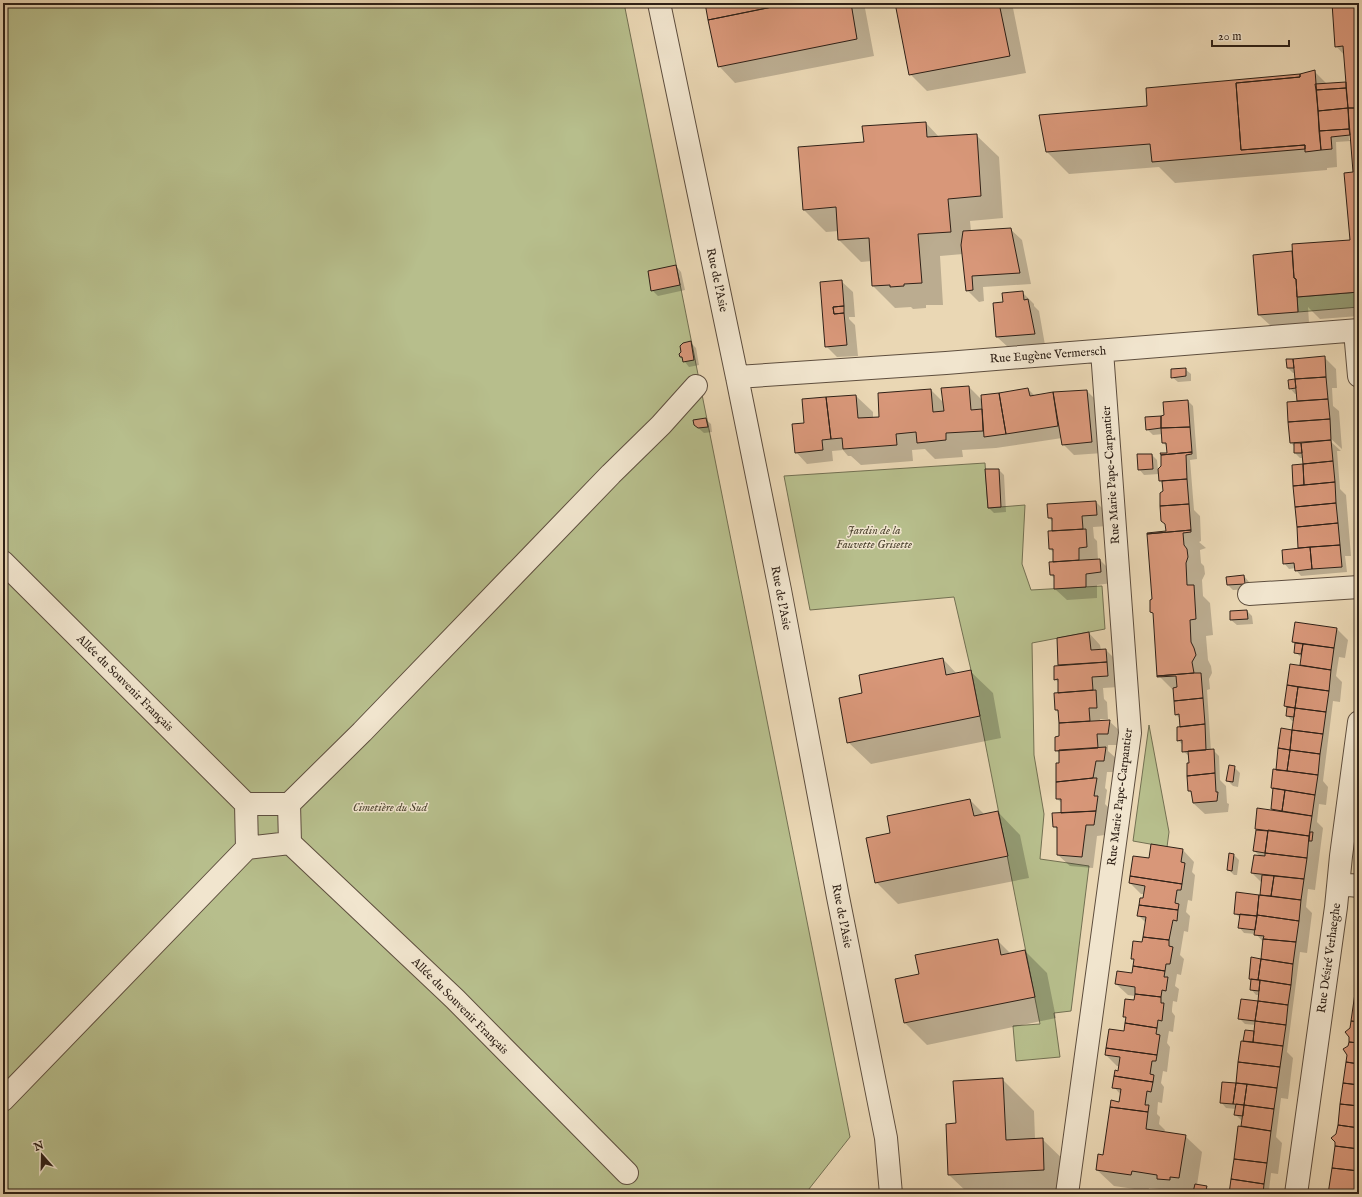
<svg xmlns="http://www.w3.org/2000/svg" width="1362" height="1197" viewBox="0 0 1362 1197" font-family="'IM FELL English',serif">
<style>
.green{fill:#b7be8c;stroke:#737052}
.shadow{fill:#0003;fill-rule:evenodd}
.building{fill:#d89779;stroke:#2f2117}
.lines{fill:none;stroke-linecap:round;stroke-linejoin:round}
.pedestrian-casing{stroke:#5e4e3e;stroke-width:24}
.minor-casing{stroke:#5e4e3e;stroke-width:24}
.pedestrian{stroke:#f1e5ce;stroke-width:22}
.minor{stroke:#f1e5ce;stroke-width:22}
.labels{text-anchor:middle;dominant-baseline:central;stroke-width:3;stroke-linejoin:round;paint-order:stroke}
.street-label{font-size:12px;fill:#2f2117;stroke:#f1e5ce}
.park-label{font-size:12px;font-style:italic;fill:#514834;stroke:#f1e5ce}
</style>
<rect width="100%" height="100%" fill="#ead7b4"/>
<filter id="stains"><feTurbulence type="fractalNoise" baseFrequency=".005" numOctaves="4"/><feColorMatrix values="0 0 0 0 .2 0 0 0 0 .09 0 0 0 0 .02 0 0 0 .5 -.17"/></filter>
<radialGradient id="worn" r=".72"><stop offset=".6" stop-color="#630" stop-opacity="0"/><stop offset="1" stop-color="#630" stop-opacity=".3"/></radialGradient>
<path class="green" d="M3,3H624L850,1137L805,1194H3Z
M1359,292V307L1298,312L1297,297Z
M985,463L988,508L1025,505L1022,564L1031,590L1102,586L1105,629L1032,643L1034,755L1044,814L1040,859L1089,866L1071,1011L1054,1013L1060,1057L1016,1061L1013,1026L1040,1024L971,670L954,597L810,610L784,476Z
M1149,725L1169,832L1167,847L1133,841Z"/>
<path class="shadow" d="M706,3H864L874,56L735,83L719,66Z
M896,3H1012L1026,73L927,91L910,74Z
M1333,3H1359V316L1320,319L1308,307L1309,323L1271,326L1259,315L1255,256L1292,252L1293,254L1351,240L1354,173L1351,141L1336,142L1337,167L1327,168V170L1175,183L1159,167L1069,174L1047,152L1148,107L1314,71L1327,84L1346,83L1347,84L1345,56L1336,46ZM1348,121H1350L1351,140H1349Z
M926,123L939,137L976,135L999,157L1003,218L970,221L971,231L1010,229L1022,240L1031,284L983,287L984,301L979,302L967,290L963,254L940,256L943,305H926V308L913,309L911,307L895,308L873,286L872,261L861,262L839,240V231L826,232L804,210L865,143Z
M676,266L681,272L685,290L658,296L652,290Z
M841,281L853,292L855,317H849V319L855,325L858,356L837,357L826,346Z
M1022,292L1034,304V306L1039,311L1045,345L1009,348L997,337L1005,303Z
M690,342L696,348L699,365L689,367L681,357Z
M1324,357L1336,369L1337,388H1332L1333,406L1339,411L1342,449L1330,438V441L1341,451H1337L1340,489L1346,495L1351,556H1345L1347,572L1301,576L1296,570V568L1289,569L1284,563L1301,549L1299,548L1304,465L1303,458H1300L1295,453V447L1291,443L1288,403L1298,402V394H1295L1290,388L1297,380L1296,373H1293L1288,368Z
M1185,369L1191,374V381L1178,382L1172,377Z
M969,387L982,400L1028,389L1035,396L1087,391L1098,402L1103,453L1074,455L1063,444L1062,438L996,448L962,450L963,457L935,459L925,449L912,450L913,461L861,465L851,456H848L843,450L832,451L833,461L807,464L796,452L805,424L856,396L873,412V418L881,417L931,390L944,403Z
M1188,401L1193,406L1197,459L1190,460L1194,510L1200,516L1201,541L1199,542L1206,548L1200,550L1201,563L1204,566L1205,574L1202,580L1203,596L1210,603L1213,635L1206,636L1208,660L1211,666L1212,673L1209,679L1210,689L1207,690L1211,751L1213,750L1219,756L1220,780L1226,786L1227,803L1229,804L1228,812L1205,814L1193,803V794L1189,791L1190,757L1183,751V745L1178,740L1181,728V719L1176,715L1175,692L1158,675L1153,599L1168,533L1164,485L1160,481L1159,474L1144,475L1139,469L1152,455L1157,460L1158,470L1162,466L1169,453L1168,447L1163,443V434L1153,435L1147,429Z
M705,419L711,424L712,432L704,433L695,425Z
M999,470L1004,475L1006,512L994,513L989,508Z
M1096,502L1107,513L1108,526L1093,527L1094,538L1097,541L1098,560H1100L1111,571L1112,583L1097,585V598L1067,600L1055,589V579L1051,575L1054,563V553L1050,549L1053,532V522L1049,518Z
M1244,576L1249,582L1250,589L1233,590L1228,585Z
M1247,611L1252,616L1253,624L1237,625L1231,620Z
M1337,629L1348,640L1345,658L1339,657L1336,676L1342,682L1340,702L1333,701L1323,781L1328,787L1326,805L1319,804L1317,822L1323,828L1315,890L1308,889L1306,907L1312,913L1307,953L1300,952L1287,1052L1293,1058L1288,1099L1281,1098L1276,1137L1282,1143L1278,1174L1271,1173L1269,1190L1273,1194H1230L1244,1128L1242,1126L1243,1120H1241L1235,1114L1236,1109L1226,1108L1221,1102L1239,1085L1246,1031L1255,1032L1256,1025L1245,1024L1239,1018L1259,1002L1260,995H1256L1251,989L1252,981L1250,978L1262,960L1264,943L1256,934L1244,933L1239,927L1240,918L1235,913L1260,896L1262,883L1252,873L1260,856L1254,851L1257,831L1256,829L1274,811L1272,809L1274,790L1272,788L1293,731L1294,721H1292L1287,715L1288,709L1285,706L1290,665L1303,667L1301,665L1302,658L1295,652L1296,645L1293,642Z
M1089,633L1100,645L1101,650H1106L1117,661L1119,687L1103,688L1104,699L1107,702L1108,719H1100V721H1109L1121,732L1119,745H1108V751L1117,759L1115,772H1107L1105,788L1107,790L1105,804L1109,808L1105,835L1097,836L1093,868L1070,866L1058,855V830L1054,826L1062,814V803L1057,799L1060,764V754L1056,750L1060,737L1059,714L1056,710L1059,694V683L1055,679L1059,666L1058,639Z
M943,659L957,674L970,671L993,693L1001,738L871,764L848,742L864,694Z
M1234,767L1240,773L1238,787L1233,786L1228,781Z
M970,800L985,815L998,812L1020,835L1029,878L898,904L876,882L892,834Z
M1183,850L1194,862L1192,872L1195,875L1192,901L1188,900L1186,912L1190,916L1188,932L1184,931L1180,955L1184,959L1181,975L1177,974L1175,986L1179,989L1177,1002L1173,1001L1172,1009V1012L1175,1016L1173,1032L1169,1031L1167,1043L1170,1047L1167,1072L1163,1071L1161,1083L1164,1087L1162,1103L1158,1102L1157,1114L1160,1117L1159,1124L1165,1130L1164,1132L1185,1136L1202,1152L1197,1185L1206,1187L1211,1194L1187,1193V1194H1173L1170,1190L1149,1188L1148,1191L1114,1186L1097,1170L1104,1156L1120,1103L1121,1095L1114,1087L1120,1066H1117L1106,1055L1125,1032L1126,1019L1124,1016L1135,1001V996L1128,995L1116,984L1133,974L1135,961L1132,958L1143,944L1146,923L1138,915L1144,894H1141L1130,883L1150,859Z
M1234,855L1239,860L1237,875H1234L1228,869Z
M998,941L1011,954L1025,951L1047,973L1056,1018L927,1045L904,1022L920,975Z
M1359,972V1194H1329L1351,1029Z
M1002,1079L1034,1111L1035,1139H1042L1074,1170L1075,1194H969L949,1175L957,1124Z"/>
<path class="building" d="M705,3H792L708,20Z
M792,3H851L857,39L718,67L708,20Z
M895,3H999L1010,56L909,75Z
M1332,3H1359V108H1348L1343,46L1335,47Z
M1315,70L1321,150L1305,152V145L1241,150L1236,83L1300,77V74Z
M1300,74V77L1236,83L1241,150L1305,145V149L1152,162L1150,144L1046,152L1039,115L1147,106L1146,88Z
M1346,82V88L1316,90L1315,84Z
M1346,88L1348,108L1318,111L1316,90Z
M1348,108L1349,129L1319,131L1318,111Z
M1348,108H1359V292L1297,297L1296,279L1294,278L1292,244L1350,240L1344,173L1353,172Z
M926,122L927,137L977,134L981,196L948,199L951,232L918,234L922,283L904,284V286L890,287V285L872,286L869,238L838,240L836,207L803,210L798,147L864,142L862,126Z
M1349,129L1350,135L1331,137L1332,149L1321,150L1319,131Z
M1011,228L1020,273L972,276L973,290L966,291L961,245L963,231Z
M1292,251L1294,278L1296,279L1298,312L1258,315L1253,255Z
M676,265L680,285L651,291L648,271Z
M842,280L844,306L833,307L834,314L844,313L847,345L825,347L820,282Z
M1023,291L1024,300L1028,299L1035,334L996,337L993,303L1003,302L1002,293Z
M844,306V313L834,314L833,307Z
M691,341L694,360L683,362L682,357H680L679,354L681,352L680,346L683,343Z
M1325,356L1326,377L1295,379L1293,359Z
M1286,359H1293L1294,368H1287Z
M1186,368V376L1171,378V369Z
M1326,377L1328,399L1297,401L1295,379Z
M1295,379L1296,388L1289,389L1288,380Z
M969,386L971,410L982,409L983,431L946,433V440L917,443L916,432L896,434L897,445L843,449L842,438L831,439L826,397L856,395L858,418L879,417L878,393L931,389L933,412L944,411L941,388Z
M1028,388L1030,396L1053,392L1058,426L1006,434L999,393Z
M1087,390L1092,442L1062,445L1053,392Z
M999,393L1006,434L984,437L981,395Z
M826,397L831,439L822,440L823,450L795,453L792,424L804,423L802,399Z
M1328,399L1330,419L1288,422L1287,402Z
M1188,400L1190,427L1161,428V416L1164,415L1163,402Z
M1161,416V428L1146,430L1145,417Z
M706,418L708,427L698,428L694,425L693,420Z
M1330,419L1331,440L1290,443L1288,422Z
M1190,427L1192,452L1161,455L1160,453H1167L1166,443H1162L1161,428Z
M1331,440L1333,461L1303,464L1301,443Z
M1294,443H1301L1302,453H1294Z
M1192,452V454L1186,455L1187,479L1159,481L1158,469L1161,466V455Z
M1137,454H1152L1153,469L1138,470Z
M1333,461L1335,482L1304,485L1303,464Z
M1303,464L1304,485L1293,486L1292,465Z
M985,469H999L1001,507L988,508Z
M1187,479L1189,504L1160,506V493L1163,491L1162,481Z
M1335,482L1336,503L1295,507L1293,486Z
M1096,501L1097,515L1082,516L1083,529L1052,531V518H1048L1047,504Z
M1336,503L1338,523L1297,527L1295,507Z
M1189,504L1191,530L1147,534V533L1166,531L1165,524L1161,521L1160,506Z
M1338,523L1340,545L1298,548L1297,527Z
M1086,529L1087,547L1079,548V560L1053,562V549H1049L1048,531Z
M1191,530V532L1183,533L1184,545L1187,549L1188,557L1186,563L1187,585H1194L1196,619L1190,620L1191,642L1194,648L1196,655L1192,662L1194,673L1157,676L1153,613L1150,612V600L1152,599L1147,534Z
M1340,545L1342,567L1312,569L1310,547Z
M1310,547L1312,569L1295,571L1294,563L1283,564L1282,550Z
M1100,559L1101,572L1086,574V587L1054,589V575H1050L1049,562Z
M1244,575L1245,584L1227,585L1226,577Z
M1247,610L1248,619L1230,620V611Z
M1295,622L1337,628L1334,648L1292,642Z
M1089,632L1091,650L1106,649L1107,662L1058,665L1057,638Z
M1295,643L1303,644L1301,654L1294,653Z
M1303,644L1334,648L1331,670L1300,665Z
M943,658L946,675L971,670L980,716L847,743L839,698L862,693L859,675Z
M1107,662L1108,676L1092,677L1093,690L1058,693V679L1054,680V666Z
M1290,664L1331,670L1329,691L1287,685Z
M1194,673H1201L1203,698L1174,701L1173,688L1177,687L1176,676L1157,677V676Z
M1287,685L1298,687L1295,708L1284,706Z
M1298,687L1329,691L1326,712L1295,708Z
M1096,690L1097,708H1089L1090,721L1059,723L1058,710H1055L1054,693Z
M1203,698L1205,724L1180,727L1179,714L1175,715L1174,701Z
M1287,707L1295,708L1294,717L1286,716Z
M1295,708L1326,712L1323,734L1292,730Z
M1110,720L1108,734H1097L1098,748L1055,751V737L1059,736V723Z
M1205,724L1206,750L1182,752V740L1177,741V727Z
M1281,728L1292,730L1290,750L1278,748Z
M1292,730L1323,734L1320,754L1290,750Z
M1106,747L1104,761H1096L1093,778L1056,782V763H1059V750Z
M1278,748L1290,750L1287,771L1276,770Z
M1214,749L1215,773L1187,776V763H1189L1188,751Z
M1290,750L1320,754L1318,775L1287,771Z
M1229,765L1235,766L1233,782L1226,781Z
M1273,769L1318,775L1315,795L1271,788Z
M1215,773L1216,792H1218L1217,801L1193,803L1191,791H1188L1187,776Z
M1093,778H1097L1094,796H1098L1096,811L1061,813V799H1056V782Z
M1273,788L1285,790L1282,811L1271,809Z
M1285,790L1315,795L1312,816L1282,811Z
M970,799L974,816L998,811L1008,856L875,883L866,838L890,833L887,816Z
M1257,808L1312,816L1309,836L1255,829Z
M1096,811L1094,825H1086L1082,857L1057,855V827H1053L1052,813Z
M1256,830L1268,831L1265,853L1253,851Z
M1268,830L1309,836L1307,858L1265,853Z
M1310,832H1313L1312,841H1309Z
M1151,844L1183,849L1181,862L1185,863L1182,884L1130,876L1133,856L1149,858Z
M1229,853L1234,854L1232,871L1227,870Z
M1265,853L1307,858L1304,879L1251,873L1254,855L1265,856Z
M1262,875L1274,876L1271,896L1260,895Z
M1130,876L1182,884L1181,890H1177L1175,903L1179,904L1178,910L1139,905L1140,898H1143L1145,886L1129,883Z
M1274,876L1304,879L1301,900L1271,896Z
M1236,892L1259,895L1257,916L1234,914Z
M1259,895L1301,900L1299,921L1257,915Z
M1139,905L1178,910L1177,921L1173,920L1169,940L1143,937L1146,917L1137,916Z
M1240,914L1257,916L1255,930L1238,928Z
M1257,915L1299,921L1296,942L1263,939L1264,936L1254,935Z
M1143,937L1169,940V946L1173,947L1170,964H1166L1165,971L1133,966L1134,959H1131L1133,941L1142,942Z
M998,939L1001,955L1025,950L1035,997L904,1023L895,979L919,974L915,955Z
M1263,939L1296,942L1293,964L1261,959Z
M1251,957L1261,959L1258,980L1249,979Z
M1261,959L1293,964L1291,985L1258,980Z
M1359,963V979H1357Z
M1133,966L1165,971L1164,977H1168L1166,991L1162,990L1161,997L1135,994V987L1115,984L1117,971L1132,973Z
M1251,979L1260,980L1259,991L1250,990Z
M1357,979H1359V1001L1354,1000Z
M1260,980L1291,985L1288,1005L1258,1001Z
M1135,994L1161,997V1003H1164L1162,1021L1158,1020L1157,1028L1125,1023L1126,1017H1123L1125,999L1134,1000Z
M1241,999L1258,1001L1255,1021L1238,1019Z
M1354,1000L1359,1001V1022L1351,1021Z
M1258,1001L1288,1005L1286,1025L1255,1021Z
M1255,1021L1286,1025L1283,1046L1253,1042Z
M1351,1021L1359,1022V1043L1349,1042V1037L1345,1032L1350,1028Z
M1125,1023L1157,1028L1156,1034L1160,1035L1157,1055L1106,1048L1109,1029L1124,1031Z
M1245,1030L1254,1031L1253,1042L1243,1041Z
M1241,1041L1283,1046L1280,1067L1238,1062Z
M1349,1042L1359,1043V1064L1346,1062L1347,1055L1343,1049L1348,1046Z
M1106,1048L1157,1055L1156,1061H1152L1150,1074L1154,1075L1153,1082L1114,1076L1115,1070L1118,1071L1120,1057L1105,1055Z
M1238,1062L1280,1067L1277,1088L1236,1083Z
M1346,1062L1359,1064V1085L1343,1083Z
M1114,1076L1153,1082L1151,1092L1147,1091L1145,1105H1149L1148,1112L1110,1107L1111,1100L1119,1102L1121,1089L1112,1088Z
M1003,1078L1006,1140L1043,1138L1044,1170L948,1175L946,1124L956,1123L953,1081Z
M1222,1082L1236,1083L1233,1104L1220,1103Z
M1236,1083L1247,1084L1244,1105L1233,1104Z
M1343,1083L1359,1085V1106L1340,1104Z
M1247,1084L1277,1088L1274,1109L1244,1105Z
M1236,1104L1244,1105L1243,1116L1234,1115Z
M1340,1104L1359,1106V1128L1338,1125Z
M1244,1105L1274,1109L1271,1131L1241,1126Z
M1110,1107L1148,1112L1146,1129L1186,1135L1179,1178L1170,1177V1180L1157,1179V1175L1132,1171L1131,1175L1096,1170L1098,1154L1103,1155Z
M1338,1125L1359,1128V1149L1335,1146V1142L1331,1138L1336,1134Z
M1238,1126L1271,1131L1267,1163L1234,1159Z
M1335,1146L1359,1149V1171L1332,1168Z
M1234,1159L1267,1163L1264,1184L1231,1179Z
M1332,1168L1359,1171L1358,1194H1328Z
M1231,1179L1264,1184L1263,1194H1229Z
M1195,1184L1207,1186L1205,1194L1193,1192Z"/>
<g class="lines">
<g class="pedestrian-casing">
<path id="pedestrian" d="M3,562L246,804
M290,843L455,999L627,1173
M247,848L246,804H289
M3,1100L247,848L290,843L289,804L362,732L611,474L661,425L696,386"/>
</g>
<g class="minor-casing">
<path id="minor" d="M659,3L737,377L780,590L838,897L886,1138L891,1194
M1355,331L1359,376
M737,377L946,363L1359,330
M1249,594L1359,587
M1339,884L1359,886
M1067,1194L1130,733L1102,351
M1296,1194L1336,907L1341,856L1359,722"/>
</g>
<use href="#pedestrian" class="pedestrian"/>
<use href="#minor" class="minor"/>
</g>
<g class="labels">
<g class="street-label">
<text transform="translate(717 280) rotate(78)">Rue de l'Asie</text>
<text transform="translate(1048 355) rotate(-4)">Rue Eugène Vermersch</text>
<text transform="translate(1111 475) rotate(-94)">Rue Marie Pape-Carpantier</text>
<text transform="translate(781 598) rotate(79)">Rue de l'Asie</text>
<text transform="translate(125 683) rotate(45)">Allée du Souvenir Français</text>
<text transform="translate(1120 797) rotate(-83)">Rue Marie Pape-Carpantier</text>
<text transform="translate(842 916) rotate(79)">Rue de l'Asie</text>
<text transform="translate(1329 958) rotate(-82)">Rue Désiré Verhaeghe</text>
<text transform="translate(460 1006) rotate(45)">Allée du Souvenir Français</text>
</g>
<g class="park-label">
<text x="874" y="530">Jardin de la<tspan x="874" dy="14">Fauvette Grisette</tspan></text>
<text x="390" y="807">Cimetière du Sud</text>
</g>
</g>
<rect width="1362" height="1197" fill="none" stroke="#ead7b4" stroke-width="16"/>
<rect x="4" y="4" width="1354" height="1189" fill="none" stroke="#2f2117" stroke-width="2"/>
<rect x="8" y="8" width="1346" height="1181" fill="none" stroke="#2f2117"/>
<g transform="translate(42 1155) rotate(340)" stroke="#f1e5ce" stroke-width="3" paint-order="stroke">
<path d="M0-3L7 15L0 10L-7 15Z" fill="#2f2117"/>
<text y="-6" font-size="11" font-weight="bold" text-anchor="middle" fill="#2f2117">N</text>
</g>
<path d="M1212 40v6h77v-6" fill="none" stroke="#2f2117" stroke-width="2"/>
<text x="1218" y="40" font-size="12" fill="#2f2117" stroke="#f1e5ce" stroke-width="3" paint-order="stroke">20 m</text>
<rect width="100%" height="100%" filter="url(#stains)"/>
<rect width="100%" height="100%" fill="url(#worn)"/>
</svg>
